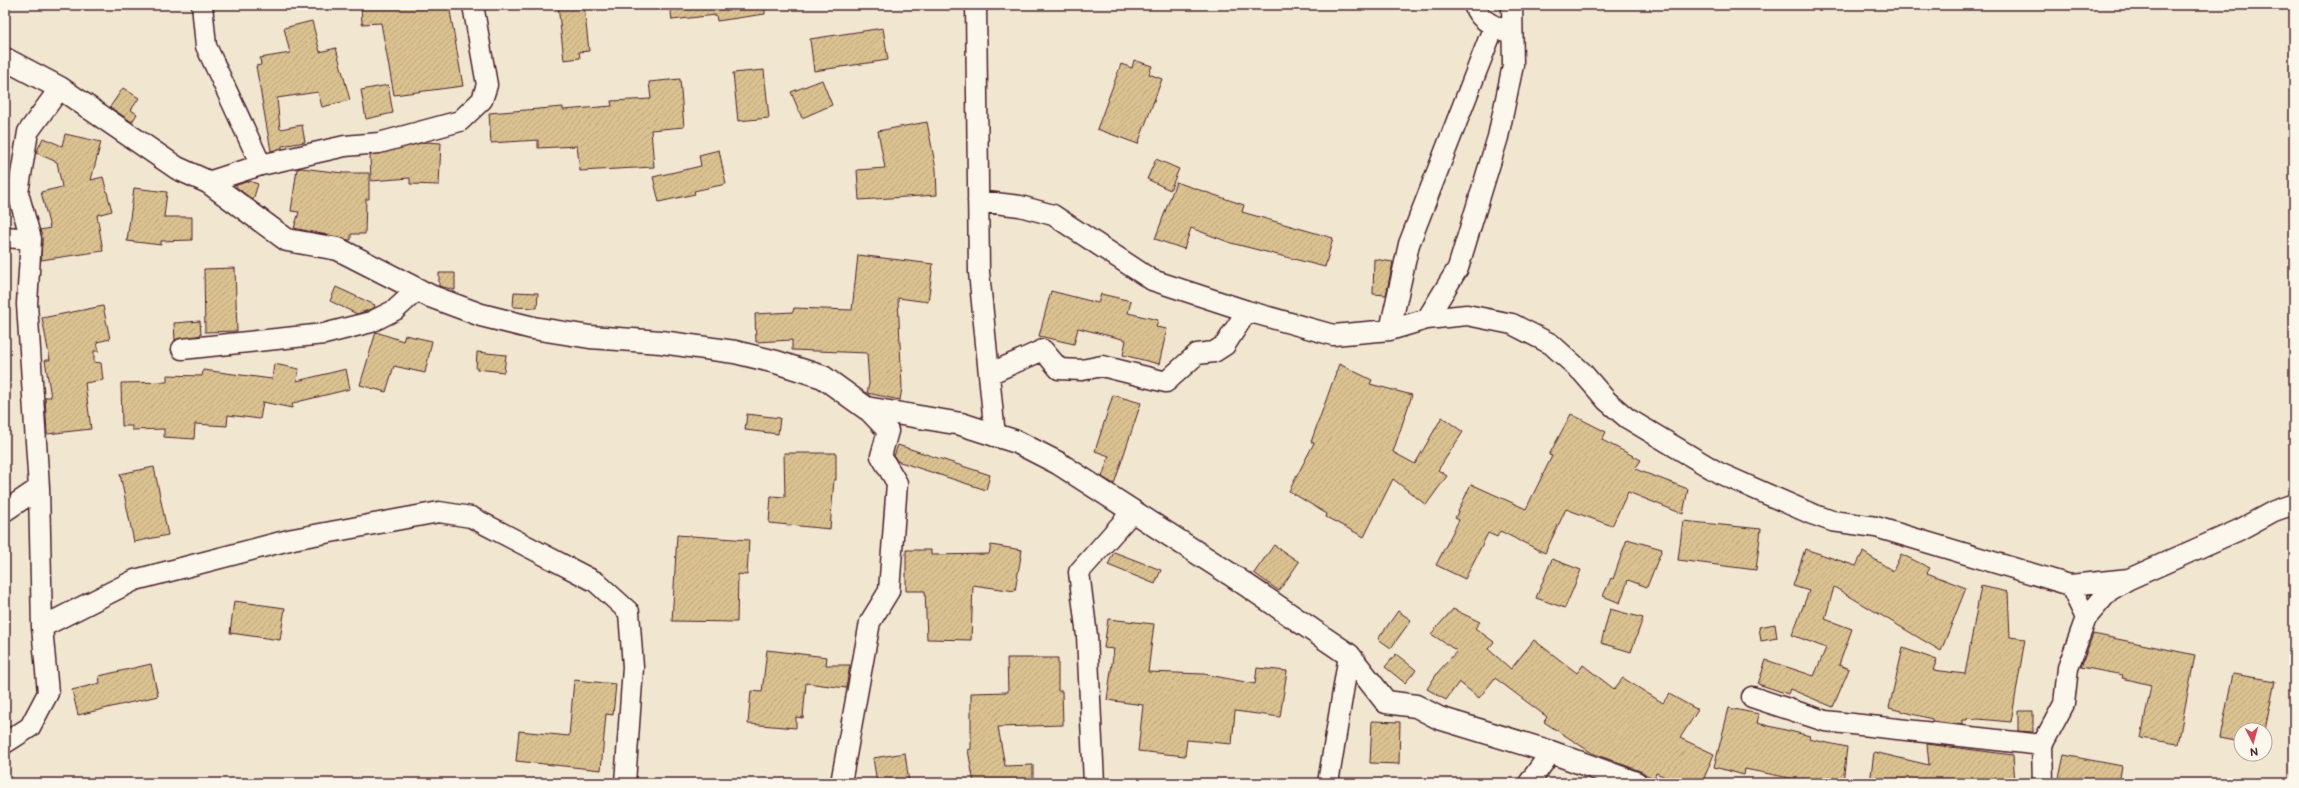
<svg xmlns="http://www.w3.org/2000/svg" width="2299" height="788" viewBox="0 0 2299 788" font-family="'Balsamiq Sans',sans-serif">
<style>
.building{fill:url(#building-hatch);stroke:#4a1f2b}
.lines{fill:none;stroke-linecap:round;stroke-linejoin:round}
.minor-casing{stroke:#4a1f2b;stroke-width:23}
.tertiary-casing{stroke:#4a1f2b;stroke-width:25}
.minor{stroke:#fbf7ec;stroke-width:20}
.tertiary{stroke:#fbf7ec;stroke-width:22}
</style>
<defs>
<pattern id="building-hatch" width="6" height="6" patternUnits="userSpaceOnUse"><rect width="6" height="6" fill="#dac291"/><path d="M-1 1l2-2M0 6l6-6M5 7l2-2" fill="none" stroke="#bda67d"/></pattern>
</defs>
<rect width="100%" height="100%" fill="#f1e7d1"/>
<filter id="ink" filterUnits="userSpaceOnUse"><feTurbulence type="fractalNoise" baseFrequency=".025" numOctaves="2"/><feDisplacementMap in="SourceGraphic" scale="8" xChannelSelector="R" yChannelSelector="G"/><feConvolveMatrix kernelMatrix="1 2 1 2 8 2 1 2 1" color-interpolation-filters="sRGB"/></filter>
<g filter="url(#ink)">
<path class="building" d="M361,5H449L463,86L394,95L381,23L362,24Z
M558,5H584L589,51L579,52L580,58L564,60Z
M670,5H765V14L717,21L716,15L672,20Z
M312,21L320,52L336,48L350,100L322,107L318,92L277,98L280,129L302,125L305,142L282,146V148L271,151L256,66L261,65L260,58L290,53L284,28Z
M883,28L888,60L814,71L810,39Z
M1134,60L1152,66L1149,74L1162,79L1138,144L1097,129L1121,64L1132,68Z
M764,70L769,118L738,121L733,73Z
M680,79L684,127L651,130L654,167L580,171L577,146L538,148V140L491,143L489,113L563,107V110L612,106L611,101L651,99L649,82Z
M822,80L832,105L802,118L791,92Z
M388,85L393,113L366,119L361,90Z
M123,88L139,98L131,110L137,114L132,122L110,107Z
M927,122L936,169L937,195L859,200L857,170L885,168L878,131Z
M65,134L101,142L91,180L103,177L112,211L97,215L103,251L41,260L42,240L40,230L50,228L41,192L62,187L57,162L36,153L43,138L62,146Z
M425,142L441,143L439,185L410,184V178L371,181L370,155Z
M719,150L726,184L694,191L695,194L659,202L653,177L701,166L699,155Z
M1156,159L1179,169L1170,190L1147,179Z
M301,168L343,173H369V199H366L365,234H351V240H348L294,228L299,212L291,211L297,169Z
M249,181L258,184L253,200L236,187L237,185Z
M1176,182L1244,205L1242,212L1333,238L1325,267L1231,243L1191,228L1184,249L1155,239Z
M134,188L167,192L164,217H192V240L161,241V245L127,241Z
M858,255L933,264L928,302L898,298L902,388L900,400L867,393L869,384L867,353L792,350V340L756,342L755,314L793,312L794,308L852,310Z
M1374,259L1393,262L1386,295L1373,294Z
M235,268L237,331L205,332L204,269Z
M439,273H455V290L439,286Z
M336,287L375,305L374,308L357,314L330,301Z
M1051,291L1098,303L1101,294L1131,301L1128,313L1158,320L1156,327L1167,329L1159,364L1123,355L1126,340L1078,328L1074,344L1039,336Z
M514,292L538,293L537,308L513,307Z
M103,306L110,339L97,342L99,351H94V362L101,363L103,380L85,383L91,429L47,434L45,397H51L45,360H50L42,318Z
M200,321L201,335L175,340L174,323Z
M376,332L403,341L405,335L432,341L425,373L394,366L386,392L360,385Z
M477,352L506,355L504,372L476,369Z
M274,364L299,369L297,381L346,369L350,389L293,403L292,408L263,402L260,419L228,415L227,426L195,424L194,439L164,437V429L132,430V426H122L121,383L167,382V375L202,376L203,370L272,379Z
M1339,364L1372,380L1370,384L1412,395L1393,452L1415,464L1442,417L1463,432L1438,470L1447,476L1426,505L1393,479L1364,537L1326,517L1327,514L1289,491L1314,443L1311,442Z
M1113,395L1141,403L1114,484L1102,477L1109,456L1095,451Z
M747,414L780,418L778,434L745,430Z
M1571,414L1606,432L1602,440L1641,460L1635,469L1688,489L1683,514L1628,492L1612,526L1566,509L1545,553L1500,531L1497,537L1488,533L1465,579L1436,565L1459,520L1455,518L1471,484L1526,509L1552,456L1549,455Z
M898,445L990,475L986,490L897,461L894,456Z
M784,453H836V480H834L830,529L769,523L771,496L785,497Z
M154,467L168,535L134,542L120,474Z
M1683,521L1761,529L1756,570L1678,560Z
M677,535L749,540L747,575L738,574L737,622L672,621Z
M1627,539L1662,549L1647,587L1628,580L1620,603L1603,596L1611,578L1613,579Z
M991,545L1022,550L1015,591L973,585L971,640L927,639L925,591H906V550H931V555L989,554Z
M1274,545L1299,562L1279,591L1254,573Z
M1805,549L1856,566L1863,552L1893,571L1901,554L1930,568L1927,573L1966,588L1941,651L1834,587L1825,619L1852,629L1839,665L1849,669L1833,707L1790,689L1788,694L1758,684L1766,660L1814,676L1826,648L1792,635L1809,591L1793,586Z
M1114,552L1161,570L1155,584L1108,565Z
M1552,559L1581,570L1565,608L1536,598Z
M1981,586L2008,592L2010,637L2025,639L2011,722L1967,718V720H1962V725L1932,721V719L1889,708L1903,648L1937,660L1933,670L1965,674Z
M234,601L285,608L280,640L230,633Z
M1453,609L1480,622L1475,628L1494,642L1488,649L1511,669L1534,640L1577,673L1583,665L1614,689L1623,678L1663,703L1669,694L1698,710L1680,738L1714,754L1702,783H1679L1656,773L1654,779L1640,771L1592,753L1544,722L1547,717L1495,678L1479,698L1459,682L1446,700L1427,689L1438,672L1457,651L1431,634Z
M1610,609L1643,618L1631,652L1601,643Z
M1398,611L1411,620L1391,648L1378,639Z
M1108,619L1154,624L1148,672L1204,674L1255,684L1257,668L1287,671L1280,717L1235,711L1232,744L1187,740L1185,756L1138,751L1143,705L1107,700L1114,649L1104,648Z
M1775,624L1777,638L1761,641L1759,627Z
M2093,634L2195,655L2178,744L2141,738L2151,685L2122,678L2123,675L2081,667Z
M767,650L827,657L826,665H850L846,688L806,683L803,718L796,717V728L748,724L751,691L762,692Z
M1396,654L1416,670L1405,683L1385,667Z
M1007,658H1058V691H1062L1063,725L998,727L1005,766L1033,765V783H974L968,750L971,749V693L1008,692Z
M151,664L158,696L78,715L72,690L100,683L99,676Z
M2233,674L2275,681L2265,730H2241V742L2220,738Z
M574,680L616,684L613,715L606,714L601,770L516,761L519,731L569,736Z
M1729,708L1759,714L1757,723L1810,736L1809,739L1847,747L1843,783H1814L1745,769L1744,775L1714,767Z
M2018,711H2033V732L2018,731Z
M1372,721L1400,722L1399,764L1370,763Z
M1927,744L2013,755L2015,783H1870L1874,752L1929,765Z
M905,753L909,783H877L873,758Z
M2064,755L2122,766L2119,783H2058Z"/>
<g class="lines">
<g class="minor-casing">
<path id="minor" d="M202,5L206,46L261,165
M976,5L979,272L995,436
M1474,5C1479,20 1492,25 1505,31
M208,182L261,165L345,146L379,143L460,121L482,100L487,85L473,5
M978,201L1020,206L1053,215L1152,280L1247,311L1333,335L1390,330L1427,319L1467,315L1512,324L1551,344L1582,372L1607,401L1627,418L1719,473L1812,514L1832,521L1876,527L2070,585L2129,579
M5,237L31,239
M1427,319L1458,268L1498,137L1513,65L1512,5
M1390,330L1409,244L1494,26
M182,349L324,334L371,322L395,310L417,290
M989,374L1043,350L1059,369L1082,370L1102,366L1166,382L1197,354L1214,352L1225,345L1247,311
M5,511L39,488
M2070,585L2086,618
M42,627L135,580L293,539L439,512L471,517L596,582L629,612L633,667L625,783
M1752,697L1825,721L2042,745
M5,743L30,727L48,693L42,627L39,488L27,304L31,239L18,193L28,132L60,88
M841,783L870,622L889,591L897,483L881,456L888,431L866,408
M1094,783L1087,636L1079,572L1133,511
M1328,783L1349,655
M1529,783L1551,752
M2043,783L2042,745L2064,704L2068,668L2086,618L2109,591L2129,579L2239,530L2274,511L2294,504"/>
</g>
<g class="tertiary-casing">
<path id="tertiary" d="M5,59L60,88L177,168L208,182L287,240L338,249L430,296L481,315L533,328L590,337L661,342L735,352L776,362L823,377L866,408L961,424L1017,442L1058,463L1230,574L1349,655L1386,702L1416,706L1439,718L1551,752L1636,783"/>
</g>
<use href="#minor" class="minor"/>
<use href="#tertiary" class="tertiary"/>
</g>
</g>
<rect width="2299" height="788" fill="none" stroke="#fbf7ec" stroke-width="20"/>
<rect x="10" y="10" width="2279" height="768" fill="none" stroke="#4a1f2b" stroke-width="1.5" filter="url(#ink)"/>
<g transform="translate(2253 742) rotate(174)"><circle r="19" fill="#fbf7ec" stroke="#b4a19f"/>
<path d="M0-3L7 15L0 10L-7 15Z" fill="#d1495b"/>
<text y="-6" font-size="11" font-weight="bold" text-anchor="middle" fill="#4a1f2b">N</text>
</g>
</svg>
